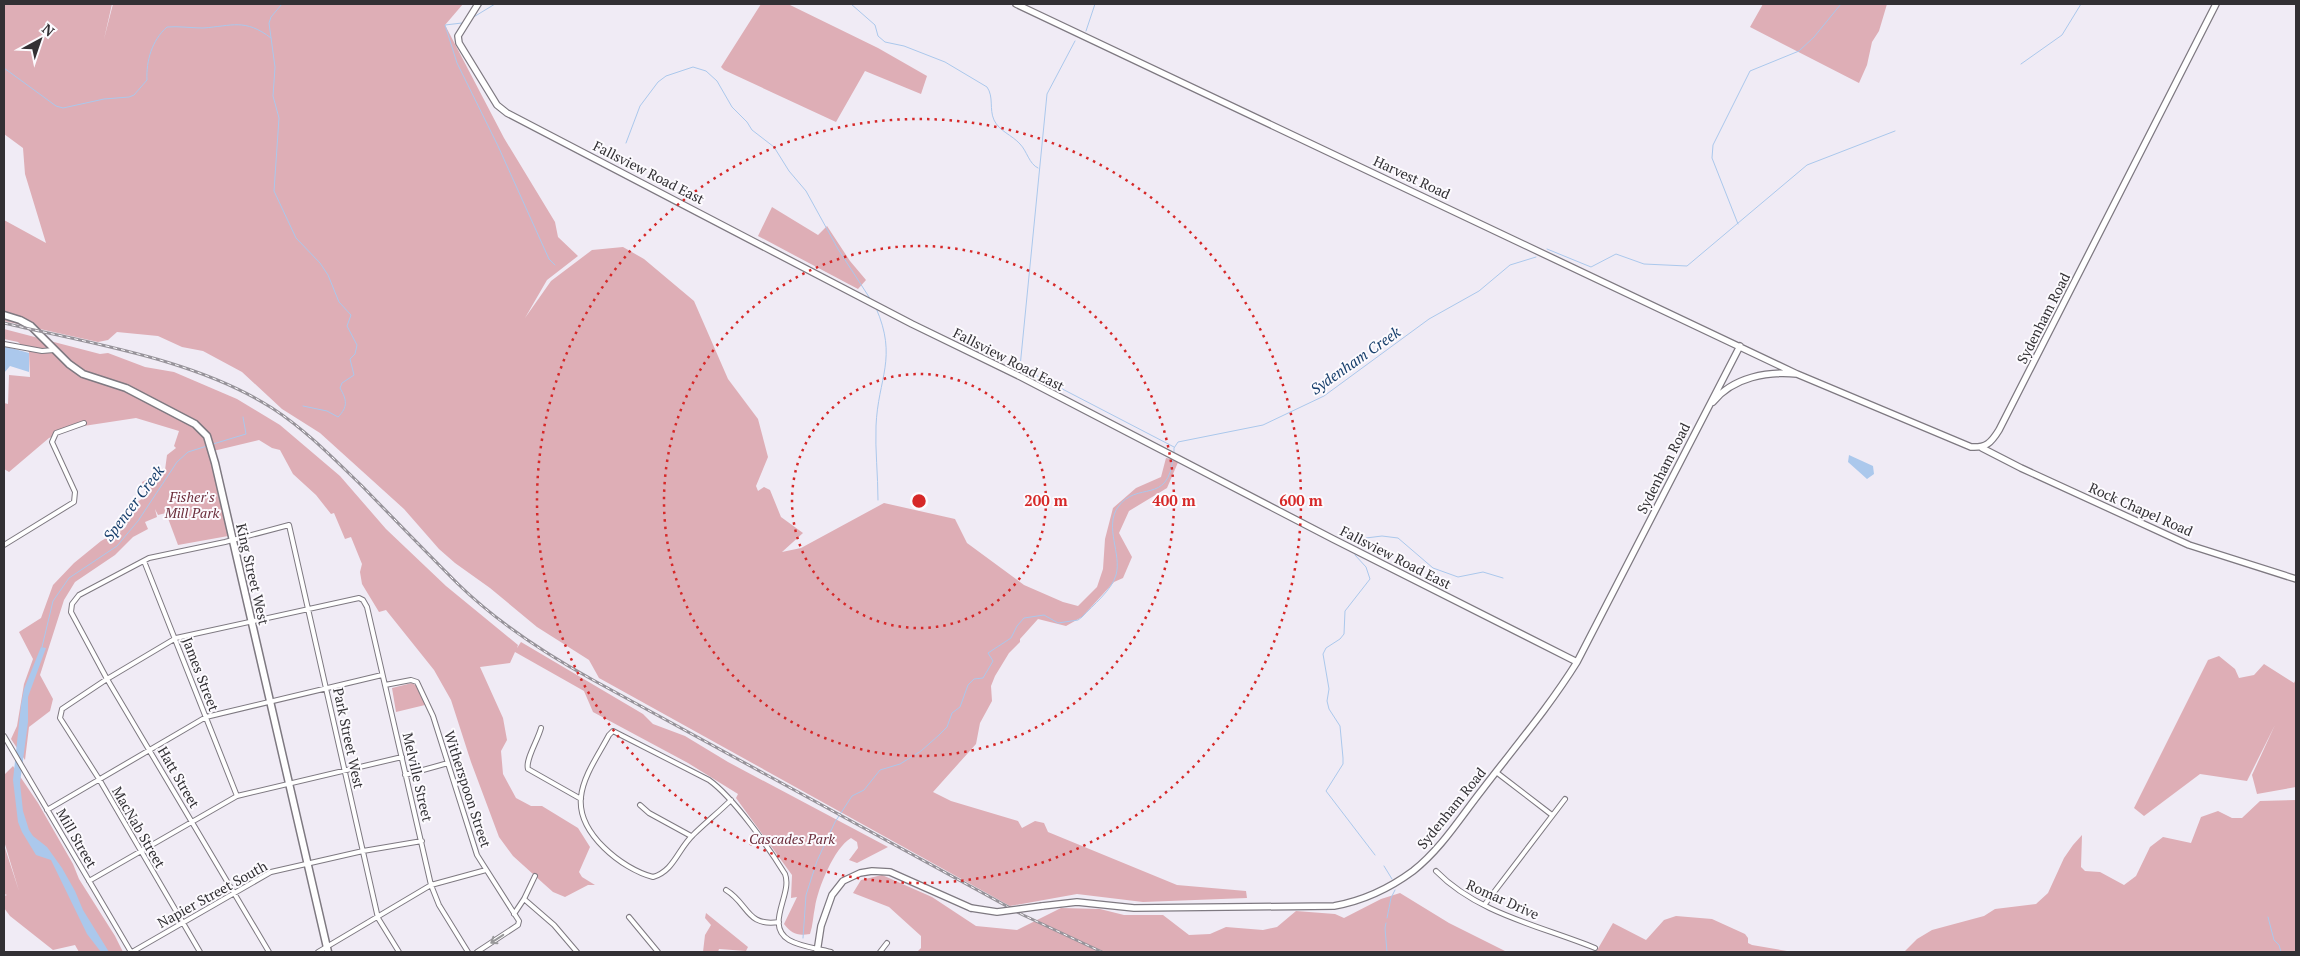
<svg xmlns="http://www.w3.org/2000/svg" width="2300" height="956" viewBox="0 0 2300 956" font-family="'PT Serif',serif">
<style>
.green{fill:#deaeb6}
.water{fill:#abc8ec}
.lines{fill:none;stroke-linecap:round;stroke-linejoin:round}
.stream{stroke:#abc8ec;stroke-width:1}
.street-casing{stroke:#7e7981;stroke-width:6}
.secondary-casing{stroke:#7e7981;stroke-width:8}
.primary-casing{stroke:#7e7981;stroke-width:9}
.street{stroke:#fff;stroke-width:4}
.secondary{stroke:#fff;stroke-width:5.5}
.primary{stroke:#fff;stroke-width:6}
.rail-casing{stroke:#97939a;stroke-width:3}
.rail{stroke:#fcfafe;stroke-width:1;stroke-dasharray:4;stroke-linecap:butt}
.secondary-bridge-casing{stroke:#7e7981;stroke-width:8;stroke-linecap:butt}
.secondary-bridge{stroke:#fff;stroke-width:5.5}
.oneway{stroke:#98989a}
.ring{fill:none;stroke:#d62828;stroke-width:2.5;stroke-dasharray:2.5 5}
.labels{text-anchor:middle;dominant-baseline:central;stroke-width:4;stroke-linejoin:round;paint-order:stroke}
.street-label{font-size:14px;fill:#323034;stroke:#fcfafe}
.park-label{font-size:14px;font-style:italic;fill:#6b2d3b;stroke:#fcfafe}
.water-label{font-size:15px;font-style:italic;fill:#183f6c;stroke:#fcfafe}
.centre{fill:#d62828;stroke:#fcfafe;stroke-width:2.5}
.ring-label{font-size:15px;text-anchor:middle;font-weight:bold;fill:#d62828;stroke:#fcfafe;stroke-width:4;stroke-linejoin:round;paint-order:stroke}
</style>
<rect width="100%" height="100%" fill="#f0ebf5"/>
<path class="green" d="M4,4H112L104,39L113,4H463L445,25L504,138L555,222L558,237L578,256L547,280L525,318L551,281L592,250L623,247L644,259L694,301L728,379L758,419L768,457L756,486L758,491L764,487L770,490L781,517L803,533L782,552L801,548L884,503L955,519L967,543L1024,585L1063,602L1078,606L1097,587L1103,569L1105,539L1113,508L1136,488L1161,477L1166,458L1179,460L1167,488L1129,511L1119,533L1132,557L1123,578L1114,582L1082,617L1066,626L1038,619L1020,639V642L1009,653L995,676L991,686L992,701L980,723L976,744L933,792L951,801L1018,821L1022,828L1035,821L1044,823L1048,832L1177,885L1246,891L1247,898L1143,902L1077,894L1010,906L599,678L589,660L537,627L490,588L455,563L439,549L404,509L320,433L282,409L242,372L203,351L182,347L158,336L117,332L108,340L98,342L4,321V220L46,243L25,174L23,148L4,134Z
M761,4H788L878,48L927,76L921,94L865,71L836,122L724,70L721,67Z
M1763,4H1887L1879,31L1872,42L1867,65L1859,83L1750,27Z
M772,207L818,235L827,226L850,261L866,280L858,289L758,236Z
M4,329L100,354L108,353L145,367L174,372L237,399L280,425L340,476L386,529L446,586L518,645L517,648L521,642L643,714L653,724L685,736L728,762L888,847L857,863L849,860L858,848L857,842L851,838C834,848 818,888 815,907C813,916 813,925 810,934C797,936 792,934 784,924L797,897L791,898L792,875L736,798L738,794L688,763L593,712L584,691L515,652L510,663L480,667L503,718L507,740L501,751L503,774L516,798L531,806H542L578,828L590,847L579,872L582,877L595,885H588L565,897L553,892L544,884L513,856L499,837L471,762L451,700L434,670L386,610L379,612L362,584L360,572L362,564L351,537L345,539L334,513L331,514L316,495L293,474L280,450L272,448L259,440L209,452L228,536L178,545L166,513L158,515L155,509L157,517L145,522L148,529L133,537L115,555L75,582L64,600L40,675L53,699L50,711L29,727L25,760L11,739L17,726L24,684L33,659L19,632L41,618L53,585L74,563L101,541L126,527L128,517L135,511L133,505L146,496L142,482L165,470L167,455L176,448L174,446L179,431L136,418L77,427L49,438L9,472L4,469V403L8,404L9,375L30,377L29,352L18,342L4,339Z
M2219,656L2235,669L2239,678L2254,675L2264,664L2294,683L2296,679V787L2257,794L2252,775L2275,725L2247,781L2200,774L2144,816L2134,808L2208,660Z
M412,683L417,686L425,705L396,712L392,688Z
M13,766L38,803L73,864L79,879L115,936L123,952H79L75,945L53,950L10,916L4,908V896L7,895L4,894V845L19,891L4,841V775Z
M2296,800V952H1904L1917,939L1932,930L1984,916L1995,909L2036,904L2048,893L2064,858L2073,845L2082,835L2081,867L2085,871L2100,872L2124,885L2136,876L2150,847L2163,837L2191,843L2201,817L2218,811L2232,818H2242L2260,801Z
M882,875L932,897L976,926L1017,930L1061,908L1100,909L1124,915H1163L1189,935L1210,934L1226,927L1263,930L1277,927L1296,911L1335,914L1344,918L1381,899L1400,893L1449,923L1507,952H917L921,948V936L889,907L853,893L861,880Z
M706,913L748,947L746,951L719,949L718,952H703L705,935L711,925L705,918Z
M1676,916L1712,919L1745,934L1748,938V943L1752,945L1793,952H1596L1613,923L1646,940L1664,920Z"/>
<path class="water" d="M4,346L29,353V372L10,366L4,373Z
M1849,455L1873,466L1874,474L1867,479L1848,462Z
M41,647L46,648L28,697V722L20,783L23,811L29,830L33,836L47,847L62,868L75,891L83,910L109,952H101L87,934L51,860L36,855L22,832L18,822L13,780L21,705L24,689Z"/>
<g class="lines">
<path class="stream" d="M282,4L271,17L269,23L275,67L273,96L279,118L274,191L296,238L320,263L328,275L339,302L351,315L347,326L357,345L355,354L350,359L354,375L342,383L340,388C347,400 348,407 338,417L327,411L303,406
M851,4L875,25L878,36L885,42L904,46L945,62L987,87C994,97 989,109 994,120C999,131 1012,135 1020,144C1027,151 1029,164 1038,168
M472,18L495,4
M462,23L445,25L457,63L498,146L549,259L555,265
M1086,31L1095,4
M1075,41L1047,94L1020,367L1174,447
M2021,64L2062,35L2081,4
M4,68L56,106L63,108L104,99L129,97L134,95L147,80C146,61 152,40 167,27C179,26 191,28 203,28C232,26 245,18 271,38
M626,143L640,106L658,82L666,76L693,67L706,71L717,81L732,107L747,122L752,130L774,147L789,171L806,191L838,249L871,300
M1738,224L1712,158L1713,145L1750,71L1799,51L1814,37L1841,4
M1547,249L1591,267L1616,254L1644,264L1687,266L1807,165L1895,131
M876,308C898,358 878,378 876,426C875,450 878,475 878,500
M213,444L246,434L243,417
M1174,454V448L1178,442L1263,425L1324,396L1429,319L1479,291L1510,265L1536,257
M1358,545L1366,538L1382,536L1398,538L1433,568L1458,577L1483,572L1503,578
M1355,555L1366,567L1370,579L1345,611L1344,634L1340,639L1326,648L1323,654L1329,689L1327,701L1329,709L1340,726L1343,758V764L1326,791L1375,855
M42,647L53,601L69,578L117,546L138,521L177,462L188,452L207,446
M1384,866L1392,879
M2268,917L2274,940L2279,945L2281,952
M1387,918L1391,898L1395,890
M1386,923L1385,928L1387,952
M803,938L806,895L817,861L835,822L852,796L864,790L880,770L900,764L921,751L939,735L947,727L952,713L960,707L968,685L974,679L983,678L993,661L988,653L1011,638L1017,626L1024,618L1044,615L1058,623L1078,620L1082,617C1093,605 1112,590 1116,575C1122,554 1104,527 1118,507C1137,480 1168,506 1173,458"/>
<g class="street-casing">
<path id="street" d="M4,344L42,351L54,350
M4,545L74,502L75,492L52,442L56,433L84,423
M144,561L237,796
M385,685L411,680L417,682L433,716L477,855L519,921L518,925L477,952
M541,728C538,740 525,760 528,769L581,799
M4,736L131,952
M1496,772L1552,815
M405,775L448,763
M731,800C719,812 705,823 693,835C678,849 674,871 653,877C622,869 577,833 581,797C583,776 599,754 609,735L613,731L709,780C734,798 769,848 785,874C793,894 764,925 789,940C801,947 817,948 831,952
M640,805L649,813L691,836
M47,810L206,717L382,675
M1436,871C1478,914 1541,926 1595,948
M89,881L237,796L402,757
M726,890C749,904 746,927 779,922
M524,899L554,925L577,952
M1485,904L1565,799
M514,914L524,899L535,876
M629,917L658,952
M132,952L271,872L363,851L422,841
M200,952L99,779L60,718L62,709L107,679L176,638L359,598L363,600L367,607L431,885L439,905L468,952
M269,952L107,679L71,612L72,604L79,595L149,558L225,542L289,525L378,918L399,952
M318,952L431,885L486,870
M880,952L887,943"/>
</g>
<g class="secondary-casing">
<path id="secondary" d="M478,4L458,36L459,43L497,105L507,113L912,324L1021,377L1333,539L1577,662
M1016,4L1797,374
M1713,402C1733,377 1768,371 1797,374L1971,447C1986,448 1991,443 1999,430L2216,4
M1982,448L2021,468L2189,545L2296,579
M1042,906L1077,902L1134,908L1334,906C1362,901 1390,888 1413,871C1441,849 1460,818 1482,790C1514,748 1549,707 1577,662L1740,346
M817,952L821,926L832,895L843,881L860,873L872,871L890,872L971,908"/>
</g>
<g class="primary-casing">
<path id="primary" d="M4,315L20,320L31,326L69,364L83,374L126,388L195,424L207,436L215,463L328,952"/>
</g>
<use href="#street" class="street"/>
<use href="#secondary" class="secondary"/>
<use href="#primary" class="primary"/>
<g class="rail-casing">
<path id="rail" d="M4,323C92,344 195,359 272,408C306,430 334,459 363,487C394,519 426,552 458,584C498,623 544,653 593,680L1023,915L1102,952"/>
</g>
<use href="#rail" class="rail"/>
<g class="secondary-bridge-casing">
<path id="secondary-bridge" d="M971,908L997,912L1042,906"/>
</g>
<use href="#secondary-bridge" class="secondary-bridge"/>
</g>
<defs><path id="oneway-shaft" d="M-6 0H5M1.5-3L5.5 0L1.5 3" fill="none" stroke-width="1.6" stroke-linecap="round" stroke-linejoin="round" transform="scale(1.25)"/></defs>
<use class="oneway" href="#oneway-shaft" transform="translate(497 939) rotate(147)"/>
<g class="ring">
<circle cx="919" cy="501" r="127"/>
<circle cx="919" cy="501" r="255"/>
<circle cx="919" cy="501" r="382"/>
</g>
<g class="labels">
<g class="street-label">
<text transform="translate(649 172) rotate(27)">Fallsview Road East</text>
<text transform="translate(1412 177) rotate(25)">Harvest Road</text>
<text transform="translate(2043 318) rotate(-63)">Sydenham Road</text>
<text transform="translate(1009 359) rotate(27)">Fallsview Road East</text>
<text transform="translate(1663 468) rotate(-63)">Sydenham Road</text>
<text transform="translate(2141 509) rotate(24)">Rock Chapel Road</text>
<text transform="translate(1396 557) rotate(27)">Fallsview Road East</text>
<text transform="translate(253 574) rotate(77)">King Street West</text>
<text transform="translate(201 674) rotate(69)">James Street</text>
<text transform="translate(349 738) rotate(78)">Park Street West</text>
<text transform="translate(179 777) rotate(60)">Hatt Street</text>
<text transform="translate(418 777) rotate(77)">Melville Street</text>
<text transform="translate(468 789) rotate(72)">Witherspoon Street</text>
<text transform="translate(1451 808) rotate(-51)">Sydenham Road</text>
<text transform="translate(139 827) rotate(60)">MacNab Street</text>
<text transform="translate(77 838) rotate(60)">Mill Street</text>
<text transform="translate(212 894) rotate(-29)">Napier Street South</text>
<text transform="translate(1503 899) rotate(24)">Romar Drive</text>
</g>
<g class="park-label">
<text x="192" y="496">Fisher's<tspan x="192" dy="16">Mill Park</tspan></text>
<text x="792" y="838">Cascades Park</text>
</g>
<g class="water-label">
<text transform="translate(1355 360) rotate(-35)">Sydenham Creek</text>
<text transform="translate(133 503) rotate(-53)">Spencer Creek</text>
</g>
</g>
<circle cx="919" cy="501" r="8" class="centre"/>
<g class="ring-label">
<text x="1046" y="506">200 m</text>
<text x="1174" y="506">400 m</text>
<text x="1301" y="506">600 m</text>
</g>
<rect width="2300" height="956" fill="none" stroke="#323034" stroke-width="10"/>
<g transform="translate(40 40) rotate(40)" stroke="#fcfafe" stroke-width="4" paint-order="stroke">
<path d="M0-4L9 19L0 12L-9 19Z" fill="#323034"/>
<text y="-8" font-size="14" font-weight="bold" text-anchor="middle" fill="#323034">N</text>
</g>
</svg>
